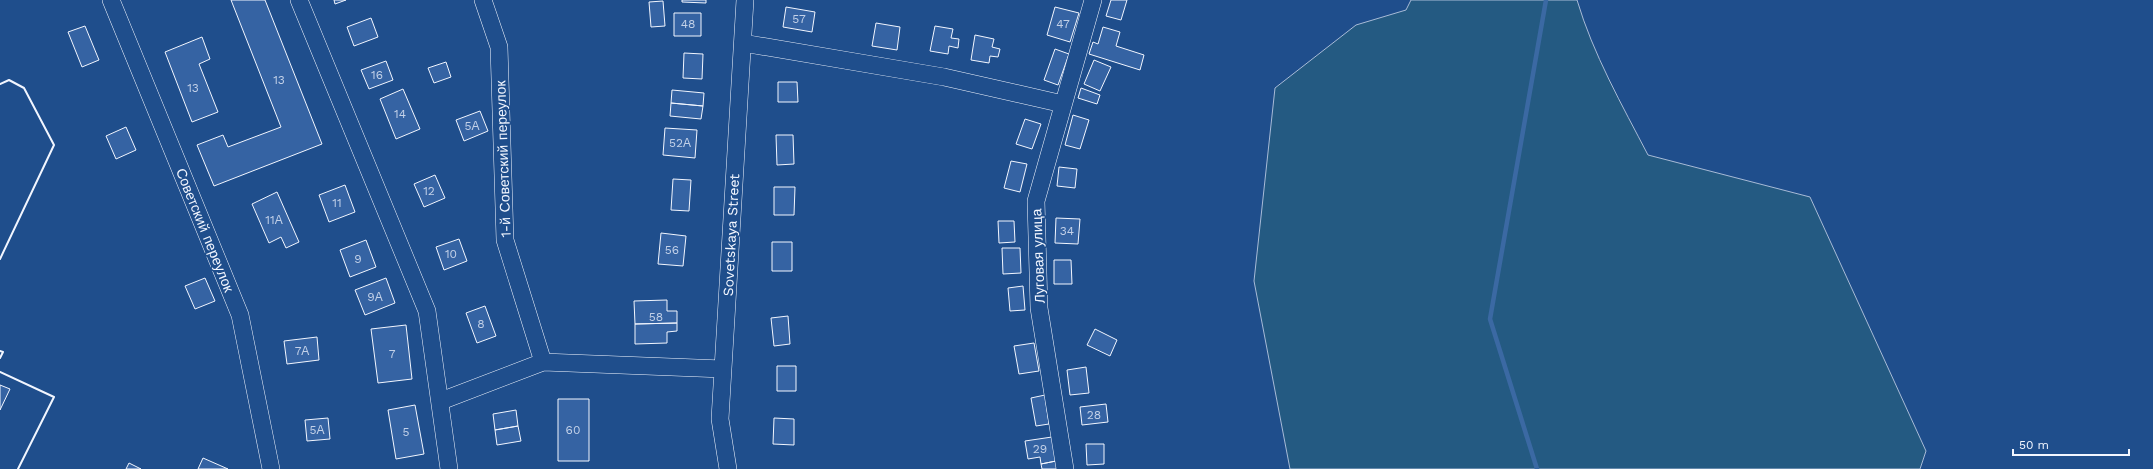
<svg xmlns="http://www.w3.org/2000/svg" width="2153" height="469" viewBox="0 0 2153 469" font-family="'Work Sans',sans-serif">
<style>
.green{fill:#245a82;stroke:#a8bbd7}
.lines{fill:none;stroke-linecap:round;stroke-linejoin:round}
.stream{stroke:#3b69a3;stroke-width:4.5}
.building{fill:#3563a3;stroke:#f2f6ff}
.minor-casing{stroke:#f2f6ff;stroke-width:18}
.minor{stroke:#1f4e8c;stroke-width:17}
.wall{stroke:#f2f6ff;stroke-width:2}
.labels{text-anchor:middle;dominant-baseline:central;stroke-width:3;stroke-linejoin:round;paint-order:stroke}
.number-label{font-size:12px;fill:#c3d1e8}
.street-label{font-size:14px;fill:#f2f6ff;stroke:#1f4e8c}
</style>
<rect width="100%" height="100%" fill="#1f4e8c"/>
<path class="green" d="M1411,0H1577C1593,54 1622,105 1648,155L1810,197L1926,451L1920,469H1290L1254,281L1275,88L1356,25L1406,10Z"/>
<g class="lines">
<path class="stream" d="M1537,469L1490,319L1546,0"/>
</g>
<path class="building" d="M231,0H265L322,144L214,186L197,145L223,135L228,147L281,127Z
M334,0H346L335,4Z
M682,0H706V3L682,2Z
M1111,0H1127L1121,20L1106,16Z
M663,1L665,26L651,27L649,2Z
M786,7L815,12L812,32L783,27Z
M1055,7L1079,13L1070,42L1047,35Z
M674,13H701V36H674Z
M371,18L378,37L354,46L347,27Z
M876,23L900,27L897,50L872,46Z
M85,26L99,60L82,67L68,32Z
M935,26L953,29L951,38L959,39L958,48L949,46L948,54L930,51Z
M1103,27L1120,32L1116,46L1144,55L1140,70L1089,54L1093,42L1098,44Z
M975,35L994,39L992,47L1000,49L998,57L990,56L989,63L971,60Z
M202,37L210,59L199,64L218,112L192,122L165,52Z
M1055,49L1069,54L1058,85L1044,80Z
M684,53L703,54L702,79L683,78Z
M1094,60L1111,67L1100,91L1084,84Z
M386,61L393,80L369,89L361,70Z
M446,62L451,77L434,83L428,68Z
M778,82H797L798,102H778Z
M1081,88L1100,95L1097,104L1078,98Z
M403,89L420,129L396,139L380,99Z
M672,90L704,93L703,106L671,103Z
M671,103L703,106L701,119L670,116Z
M480,111L488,131L464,141L456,120Z
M1073,115L1089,120L1080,149L1065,145Z
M1025,119L1041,124L1032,149L1016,144Z
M126,127L136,150L116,159L106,136Z
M665,128L697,130L695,158L663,155Z
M776,135H793L794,164L777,165Z
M1011,161L1027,164L1020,192L1004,188Z
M1059,167L1077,169L1075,188L1057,186Z
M435,175L445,198L424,207L414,184Z
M673,179L691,180L689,211L671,210Z
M345,185L355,212L329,222L319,195Z
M774,187H795L794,215H774Z
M277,192L299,242L286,248L281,237L269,243L252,204Z
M1056,218L1080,219L1078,244L1055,243Z
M998,221H1014L1015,242L999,243Z
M661,233L686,236L683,266L658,264Z
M459,239L467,261L444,270L436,247Z
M366,240L376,267L350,277L340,250Z
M772,242H792V271H772Z
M1002,248H1020L1021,273L1003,274Z
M1054,260H1071L1072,284H1054Z
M205,278L215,301L195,309L185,286Z
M386,278L395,303L365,315L355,290Z
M1023,286L1025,310L1010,311L1008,288Z
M667,300V311H677V323L635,324L634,301Z
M485,306L496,336L477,343L466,313Z
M788,316L790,344L774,346L771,318Z
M677,323V331L667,332V343L635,344V324Z
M406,325L412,379L378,383L371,329Z
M1095,329L1117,340L1110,356L1087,345Z
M317,337L319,360L287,364L284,341Z
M1034,343L1039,371L1019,374L1014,346Z
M777,366H796V391H777Z
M1086,367L1089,393L1070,395L1067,370Z
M0,385L10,389L0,410Z
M1045,395L1049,424L1036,426L1031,398Z
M558,399H589V461H558Z
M1106,404L1108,422L1082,425L1080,407Z
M415,405L424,454L396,459L388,410Z
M516,410L518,426L495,430L493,414Z
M328,418L330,439L307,441L305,420Z
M774,418L794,419V445L773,444Z
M518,426L521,441L497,445L495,430Z
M1052,437L1056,461L1041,464L1040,457L1028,459L1025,441Z
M1086,444H1104V464L1087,465Z
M203,458L228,469H198Z
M1056,461L1057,469H1042L1041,464Z
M129,463L141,469H126Z"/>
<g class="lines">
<g class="minor-casing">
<path id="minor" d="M111,0L240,315L271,469
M299,0L427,311L449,469
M483,0L499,47L505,240L543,362
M743,43L944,77L1063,104
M441,401L543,362L723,369
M728,469L720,419L745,0
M1065,469L1039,308L1036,201L1093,0"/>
</g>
<use href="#minor" class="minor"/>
<path class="wall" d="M0,84L9,80L24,88L54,145L0,259
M0,351L3,352L0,358
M0,372L54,397L18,469"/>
</g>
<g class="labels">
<g class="number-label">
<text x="799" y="19">57</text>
<text x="688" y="24">48</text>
<text x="1063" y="24">47</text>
<text x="377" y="75">16</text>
<text x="279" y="80">13</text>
<text x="193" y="88">13</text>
<text x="400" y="114">14</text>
<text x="472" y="126">5А</text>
<text x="680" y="143">52А</text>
<text x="429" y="191">12</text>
<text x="337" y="203">11</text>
<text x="274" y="220">11А</text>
<text x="1067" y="231">34</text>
<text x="672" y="250">56</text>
<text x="451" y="254">10</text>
<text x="358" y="259">9</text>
<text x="375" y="297">9А</text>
<text x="656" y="317">58</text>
<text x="481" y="324">8</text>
<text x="302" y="351">7А</text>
<text x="392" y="354">7</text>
<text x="1094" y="415">28</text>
<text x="317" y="430">5А</text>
<text x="573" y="430">60</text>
<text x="406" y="432">5</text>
<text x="1040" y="449">29</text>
</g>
<g class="street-label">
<text transform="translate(503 159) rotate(-92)">1-й Советский переулок</text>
<text transform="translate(205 230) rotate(68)">Советский переулок</text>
<text transform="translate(731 235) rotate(-87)">Sovetskaya Street</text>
<text transform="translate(1038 256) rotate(-92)">Луговая улица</text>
</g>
</g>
<path d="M2013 449v6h116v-6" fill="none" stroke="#f2f6ff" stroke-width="2"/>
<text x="2019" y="449" font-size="12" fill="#f2f6ff" stroke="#1f4e8c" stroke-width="3" paint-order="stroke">50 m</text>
</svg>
